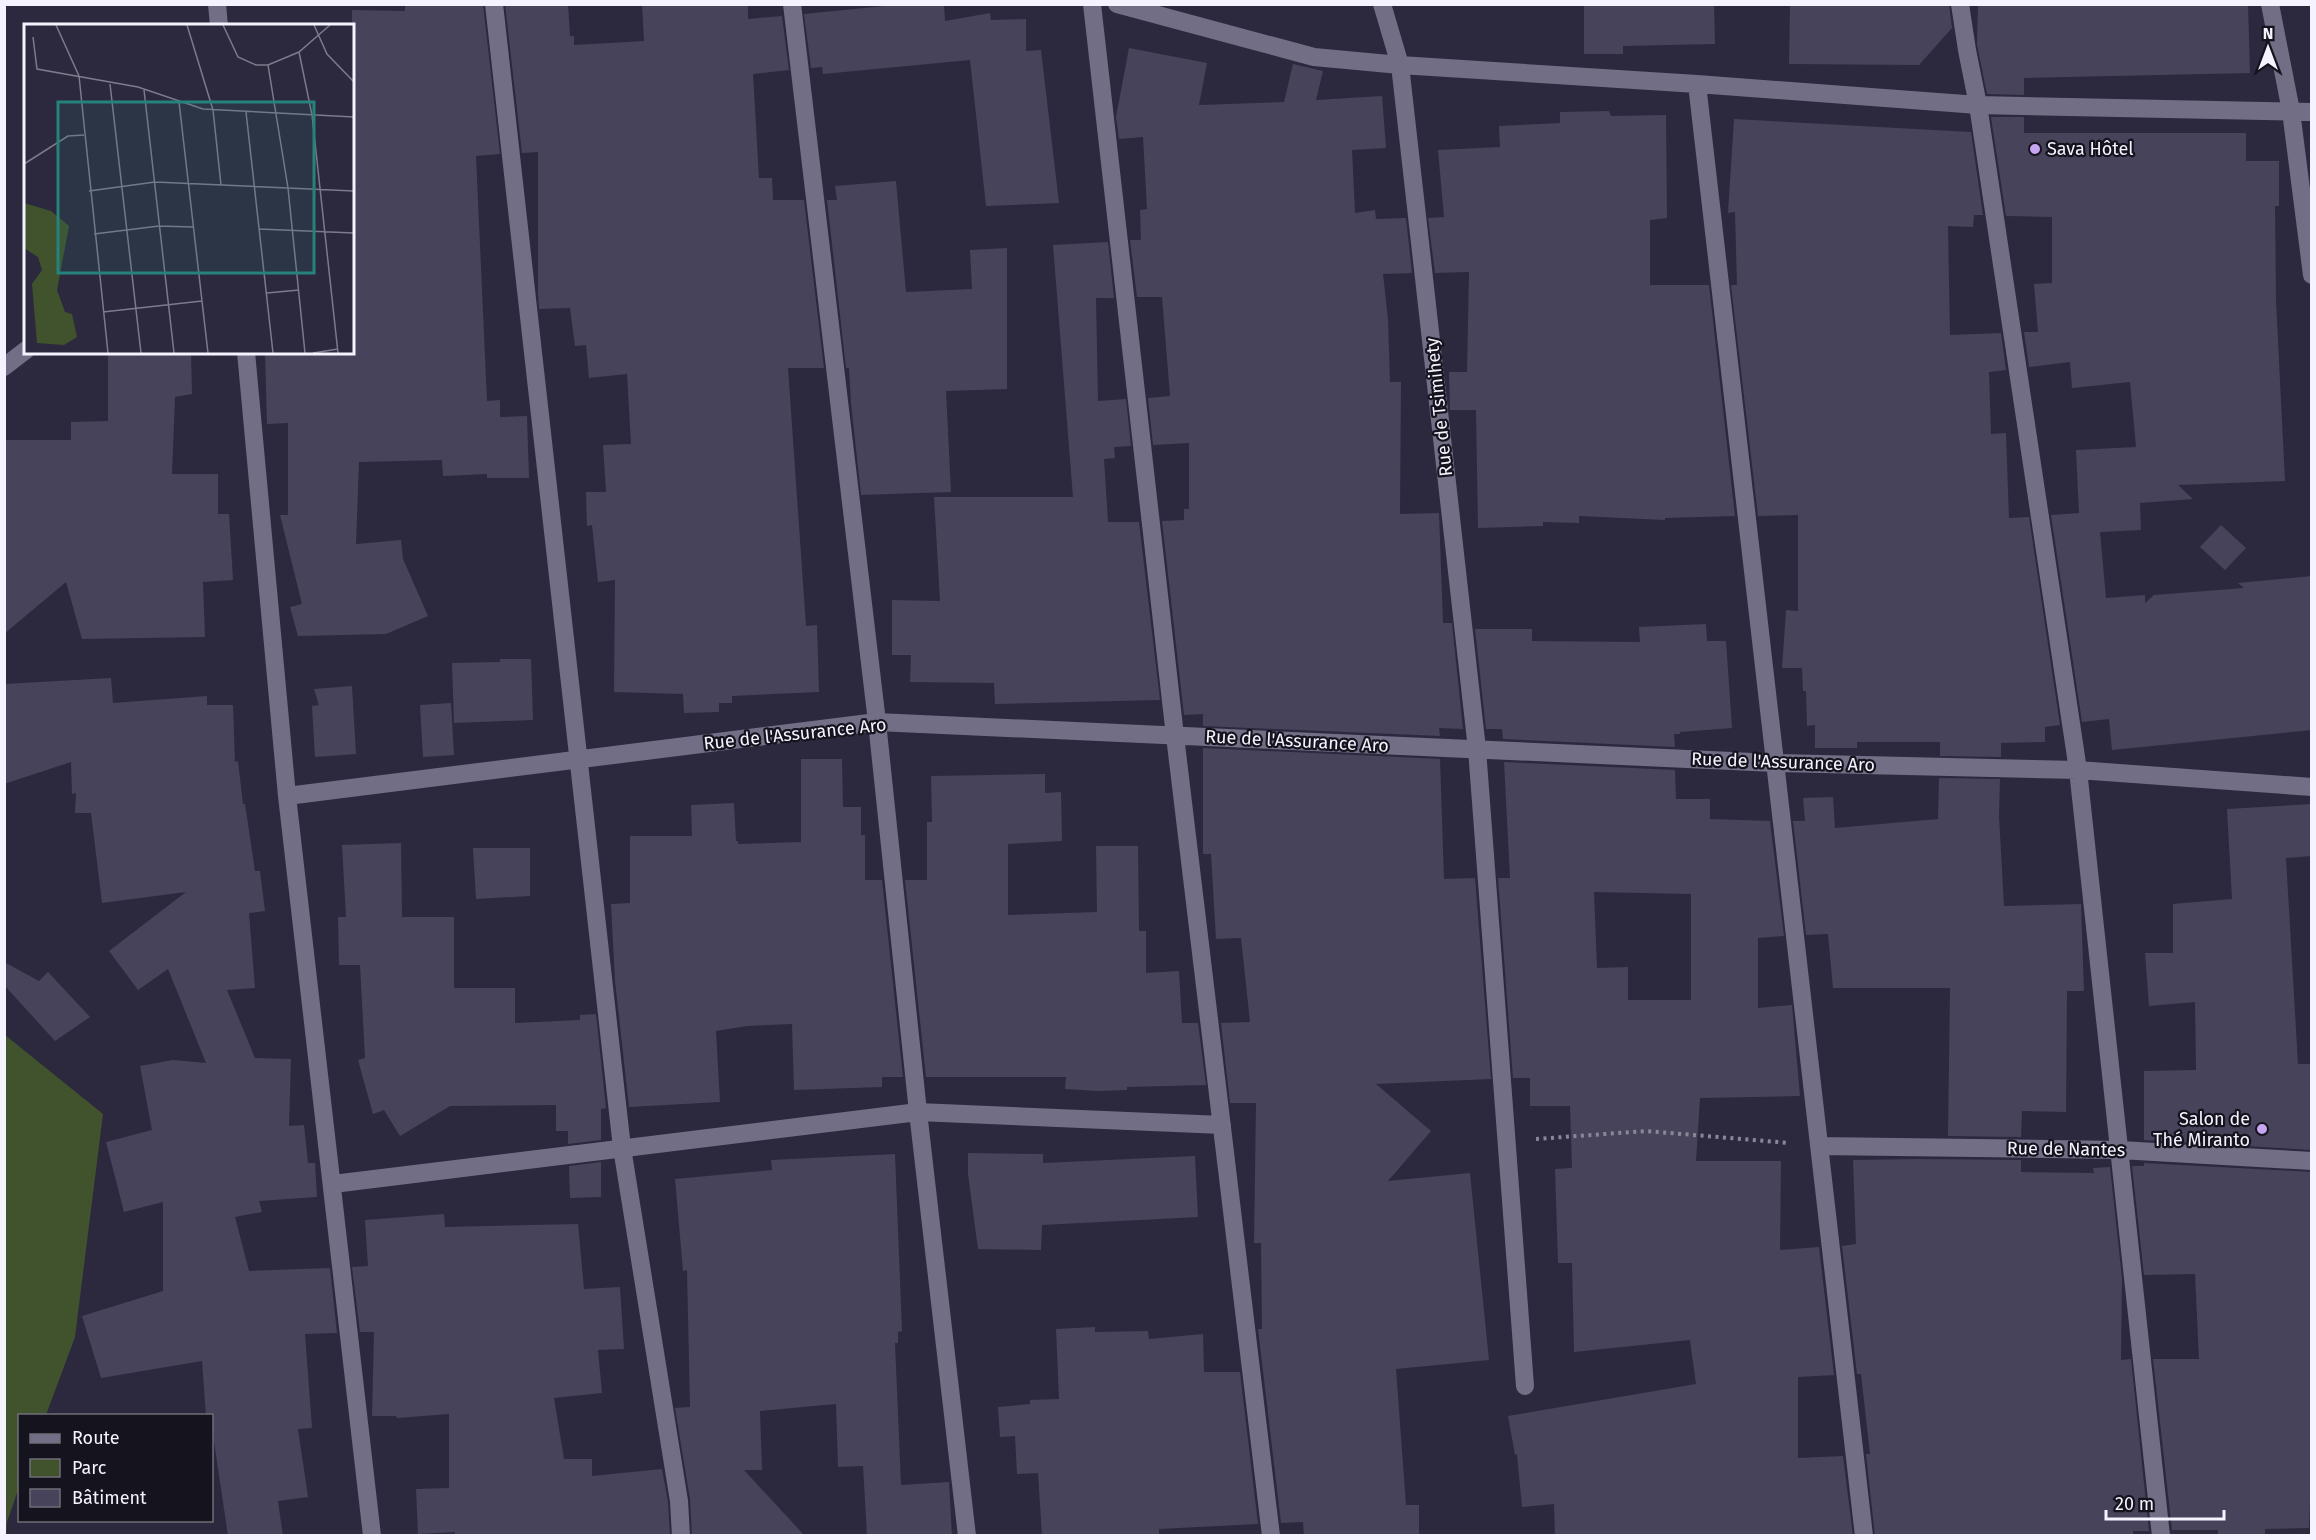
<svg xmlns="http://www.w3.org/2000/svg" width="2316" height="1540" viewBox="0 0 2316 1540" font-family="'Fira Sans',sans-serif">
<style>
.green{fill:#40532c}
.building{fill:#47435a;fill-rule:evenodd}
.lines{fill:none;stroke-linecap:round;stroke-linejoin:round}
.path{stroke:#8a8798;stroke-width:4;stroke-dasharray:3 4.5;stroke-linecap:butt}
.pedestrian{stroke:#716e86;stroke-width:18}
.minor{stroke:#716e86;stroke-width:18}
.poi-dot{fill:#c6a6f0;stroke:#15131d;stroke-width:2}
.labels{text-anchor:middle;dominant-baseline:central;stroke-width:4.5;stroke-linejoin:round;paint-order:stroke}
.poi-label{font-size:18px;fill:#f5f3ff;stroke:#15131d;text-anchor:start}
.street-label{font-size:18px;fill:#f5f3ff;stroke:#15131d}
.inset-road{fill:none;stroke:#7c7a8b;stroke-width:1.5}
.view{fill:#26827c;fill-opacity:0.15;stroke:#26827c;stroke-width:3}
.inset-edge{fill:none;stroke:#f5f3ff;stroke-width:3}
</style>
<rect width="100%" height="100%" fill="#2c293e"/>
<path class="green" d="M5,1035L103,1114L75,1337L46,1415L20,1416L19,1487L7,1522L6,1536Z"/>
<path class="building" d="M405,4H483L500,154L476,156L487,401L500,400V417L527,416L529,478H487V474L443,476L442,460L359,462L356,544L401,540L403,559L428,616L386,634L298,636L290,607L302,604L280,515H288V423L267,424L265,352H352V10L405,11Z
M505,4H568L570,36H574V45L644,41L642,4H748V19L782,16L789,70L753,74L759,178H772L773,200H804L824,368H788L806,626L817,625L819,692L732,696V703H719V712L684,713L683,694L614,692L615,580L598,582L592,525L587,526L586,492H606L603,445L631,444L627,374L589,378L586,345L575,346L570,308L539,309L538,292V152L522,153Z
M905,4H944L945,21L990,13L991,20L1026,19V51L1041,50L1059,203L986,206L970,60L823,74L822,67L811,68L804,14Z
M1584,4H1714L1715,44L1623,46V54H1584Z
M1790,4H1949L1952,28L1919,65L1789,64Z
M1978,4H2248L2250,73L2024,78V95L1987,94L1977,44Z
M1129,48L1207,63L1199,105L1284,102L1293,64L1323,71L1316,100L1382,96L1386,148L1352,150L1355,213L1375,210L1376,219L1406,218L1412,273L1383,274L1388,319L1390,382H1401L1400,514L1439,513L1443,623H1452L1463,729L1439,728L1440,736L1203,726V714L1184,715L1162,521L1184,520V509H1189V443L1153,445L1148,398L1170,396L1162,297H1137L1130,240H1141L1140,210L1147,209L1143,137L1119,139L1116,117Z
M1609,111L1611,116L1666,115L1667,218L1650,220V285H1709L1735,516L1665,518V520L1579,516V523L1543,522V526L1478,528L1476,410H1450V407L1449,372H1467L1469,272L1435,273L1428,218L1444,217L1438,150L1500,147L1499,126L1560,123V112Z
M1991,117H2024V133H2246V161H2279V206H2275L2276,301L2285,481L2178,485L2193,499L2140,503L2141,530L2100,532L2106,598L2145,595V603L2154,595L2244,588L2238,583L2312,576V730L2112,750L2109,719L2082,722L2051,515L2079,513L2076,450L2136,447L2130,382L2072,388L2070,362L2029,367L2024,332H2038L2034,284L2052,283V217L2006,216Z
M1734,119L1971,132L1983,215H1974L1973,227L1948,226L1950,335L2001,333L2006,370L1989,372L1991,434L2006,433L2009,518L2029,517L2060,725L2045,727V742L2001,743V757L1940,756V742H1857V748H1815V725L1807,726L1806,691H1803L1802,668H1782L1786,610L1798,611V515L1758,516L1731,285H1737L1735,212L1728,213Z
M896,181L906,292L972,289L970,250L1007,248V389L946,391L951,492L861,495L851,403L849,368H846L827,200H837L835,186Z
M1108,242L1114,298H1096L1098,401L1126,399L1131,446L1114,447L1115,458L1104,459L1108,522H1139L1160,700L995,704L994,683L910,682L911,655H892V600L940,601L934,497H1073L1053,245Z
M108,352H191L192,394L175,397L172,474H218V514H229L233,580L203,582L205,637L82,639L66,582L4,634V440H71V422L108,421Z
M2221,525L2246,548L2225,570L2200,547Z
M1706,624L1707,641H1726L1732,728L1680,732V734H1674L1675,747L1503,739L1502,729H1486L1475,629H1532V641L1640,642L1639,627Z
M500,659H531L533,720L454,723L452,663L500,662Z
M111,678L113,703L207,696V705H233L235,762L238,761L243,804H245L255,871H260L265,911L249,913L255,988L227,990L255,1058L291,1059L289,1126L304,1125L308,1163H315L317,1197L259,1201L262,1212L235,1217L249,1271L330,1268L337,1333L305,1334L312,1428L298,1429L308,1497L278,1501L283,1536H228L212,1428V1416H206L202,1361L101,1378L82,1316L163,1291V1202L124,1212L106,1142L152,1130L140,1066L173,1060L206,1063L168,969L138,990L109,951L186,892L102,903L91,813H75L76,793L72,794L71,762L4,784V684Z
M352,686L356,754L315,757L312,706L319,705L314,689Z
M451,703L454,755L423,757L420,705Z
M1203,748L1440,759L1444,879L1475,878L1491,1079L1376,1084L1431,1131L1388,1181L1470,1173L1489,1360L1396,1369L1406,1505H1419V1536H1304L1303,1522L1281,1523L1258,1329H1262L1261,1243H1254L1256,1103H1230L1221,1023L1250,1022L1241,938L1216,939L1211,854H1203Z
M801,759H842L843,807H861V835H865V880H882L903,1077H882V1087L794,1090L792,1024L747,1026L716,1031L720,1102L629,1107L615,981L611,904L630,903V836H692L691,805L734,803L736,841H738V844L801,842Z
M1504,762L1675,770L1676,799H1710V819L1770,821L1784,936L1758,938V1008L1792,1005L1800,1096L1700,1098L1696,1161H1781L1780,1250L1819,1247L1834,1375L1798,1377V1458L1843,1456L1853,1536H1555L1554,1504L1522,1507L1517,1454L1515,1455L1508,1416L1696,1384L1690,1340L1574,1352L1572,1263H1558L1555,1169L1572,1168L1570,1106H1530V1078H1513L1498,878H1510ZM1594,892L1691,894V1000H1628V967L1597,968Z
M1045,774V793L1061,792L1062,841L1008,844V915L1097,912L1096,846H1138L1139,931H1146V973L1179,971L1182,1023H1198L1206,1085L1127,1087V1090L1099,1091L1065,1089L1066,1077H926L905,880H927V822H932L931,776Z
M1939,778L2000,779L1999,816L2004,906L2081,904L2084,991H2067L2066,1112L2022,1111L2021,1137L1948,1136L1950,988H1833L1828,934L1806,935L1793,821H1805L1803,798L1833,797L1835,828L1938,819Z
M2312,804V856L2286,858L2298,1064H2312V1150L2144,1140V1071L2196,1070L2195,1002L2149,1006L2145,953H2173V904L2232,899L2227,809Z
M401,843L402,917H454V988H515V1023L580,1020V1015L596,1014L606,1108L601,1109V1140L568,1144V1131H556V1105L450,1106L400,1136L384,1110L373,1114L358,1060L365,1058L360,965H339L338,917H346L342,845Z
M473,848H530V896L476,899Z
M4,962L39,981L48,972L90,1017L55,1041L4,985Z
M968,1153L1043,1154V1163L1195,1156L1198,1217L1042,1225L1041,1250L978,1249L968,1174Z
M895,1154L902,1331L898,1332V1343H895L901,1485L949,1482L952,1536H867L863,1466L838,1467L836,1404L760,1411L762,1470H744L805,1536H692L690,1499L675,1408L690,1407L687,1270L683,1271L675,1179L772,1170L771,1160Z
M1918,1159L2021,1160V1172L2094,1173L2093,1168L2110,1167L2122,1278L2121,1360L2131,1359L2149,1531H2133V1536H1875L1866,1454H1870L1861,1374H1857L1842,1246L1856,1244L1853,1160Z
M601,1162V1197L570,1198L569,1166Z
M2144,1163L2312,1172V1437L2309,1528L2265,1529V1536H2218V1530H2172L2153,1359H2199L2195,1274L2144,1275L2132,1166H2144Z
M444,1214L445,1227L578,1224L584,1289L620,1287L624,1349L598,1350L602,1393L554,1398L564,1459H592V1476L662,1469L668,1502L670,1536H455V1532L418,1534L416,1489L449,1488V1414L397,1418L396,1416H372L374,1332H360L352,1267L368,1266L365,1220Z
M1095,1327V1332L1148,1331L1149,1339L1203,1334L1204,1372H1240L1258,1524L1159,1529V1536H1042L1038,1473L1017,1474L1015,1436L1000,1437L998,1407L1030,1404V1400L1059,1399L1056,1329Z"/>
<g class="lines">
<path class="path" d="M1536,1139L1646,1131L1789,1143"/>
<path class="pedestrian" d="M1477,749L1525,1386"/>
<path class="minor" d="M217,4L219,26
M494,4L622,1148L679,1501L681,1536
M792,4L877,722L918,1112L967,1536
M1092,4L1175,736L1271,1536
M1117,4L1314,57L1400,65L1697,84L1978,105L2312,112
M1382,4L1400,65L1477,749
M1960,4L1967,50L1978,105L2078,770L2161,1536
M2270,4L2291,111L2312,275
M1697,84L1864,1536
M246,352L287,796L372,1536
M4,367L26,350
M287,796L877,722L1775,763L2078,770L2312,787
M1819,1146L2120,1150L2312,1161
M333,1184L918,1112L1222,1125"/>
</g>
<g class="poi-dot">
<circle cx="2035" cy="149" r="6"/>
<circle cx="2262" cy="1129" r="6"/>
</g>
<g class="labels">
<g class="poi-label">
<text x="2047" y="149">Sava Hôtel</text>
<text x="2250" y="1119" text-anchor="end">Salon de<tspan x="2250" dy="21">Thé Miranto</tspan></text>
</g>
<g class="street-label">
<text transform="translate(1439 407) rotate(-96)">Rue de Tsimihety</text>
<text transform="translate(795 734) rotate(-6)">Rue de l'Assurance Aro</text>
<text transform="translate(1297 741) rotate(3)">Rue de l'Assurance Aro</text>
<text transform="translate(1783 762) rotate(2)">Rue de l'Assurance Aro</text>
<text transform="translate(2066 1149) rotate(1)">Rue de Nantes</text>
</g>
</g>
<g transform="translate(24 24)">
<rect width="330" height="330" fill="#2c293e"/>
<path d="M0,179L27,187L45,202L33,266L41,288L48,290L53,313L40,321L13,319L8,260L18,246L14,233L0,224Z" fill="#40532c"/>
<path class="inset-road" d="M32,1L55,52L84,329M163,1L189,86L197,161M199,1L214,33L232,41H244L275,28L306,1M290,1L303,30L330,58M9,13L13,45L114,63L179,85L330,93M275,28L288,91L314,329M244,41L264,164L281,329M86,60L117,329M120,66L150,329M155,78L184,329M222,88L249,329M0,140L44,112L60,111M65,167L131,158L330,167M235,205L330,209M70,210L135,202L169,203M243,269L275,266M79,288L178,277M289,329L314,325"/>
<path class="view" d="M34,78H290V249H34Z"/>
<rect width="330" height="330" class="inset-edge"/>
</g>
<rect width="2316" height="1540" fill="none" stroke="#f5f3ff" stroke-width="12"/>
<rect x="18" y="1414" width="195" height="108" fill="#15131d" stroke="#6f6d77" stroke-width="1.5"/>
<rect x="30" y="1434" width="30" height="9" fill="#716e86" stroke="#6f6d77" stroke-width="1.5"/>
<text x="72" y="1444" font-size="18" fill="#f5f3ff">Route</text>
<rect x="30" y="1459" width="30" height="18" fill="#40532c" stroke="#6f6d77" stroke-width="1.5"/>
<text x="72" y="1474" font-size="18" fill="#f5f3ff">Parc</text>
<rect x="30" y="1489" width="30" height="18" fill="#47435a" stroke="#6f6d77" stroke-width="1.5"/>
<text x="72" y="1504" font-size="18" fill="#f5f3ff">Bâtiment</text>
<g transform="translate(2268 48)" stroke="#15131d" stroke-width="4.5" paint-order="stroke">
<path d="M0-4.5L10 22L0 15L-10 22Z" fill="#f5f3ff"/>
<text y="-9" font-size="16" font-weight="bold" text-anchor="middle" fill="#f5f3ff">N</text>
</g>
<path d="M2106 1510v9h118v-9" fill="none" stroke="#f5f3ff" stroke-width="3"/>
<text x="2115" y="1510" font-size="18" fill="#f5f3ff" stroke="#15131d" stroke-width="4.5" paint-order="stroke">20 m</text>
</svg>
